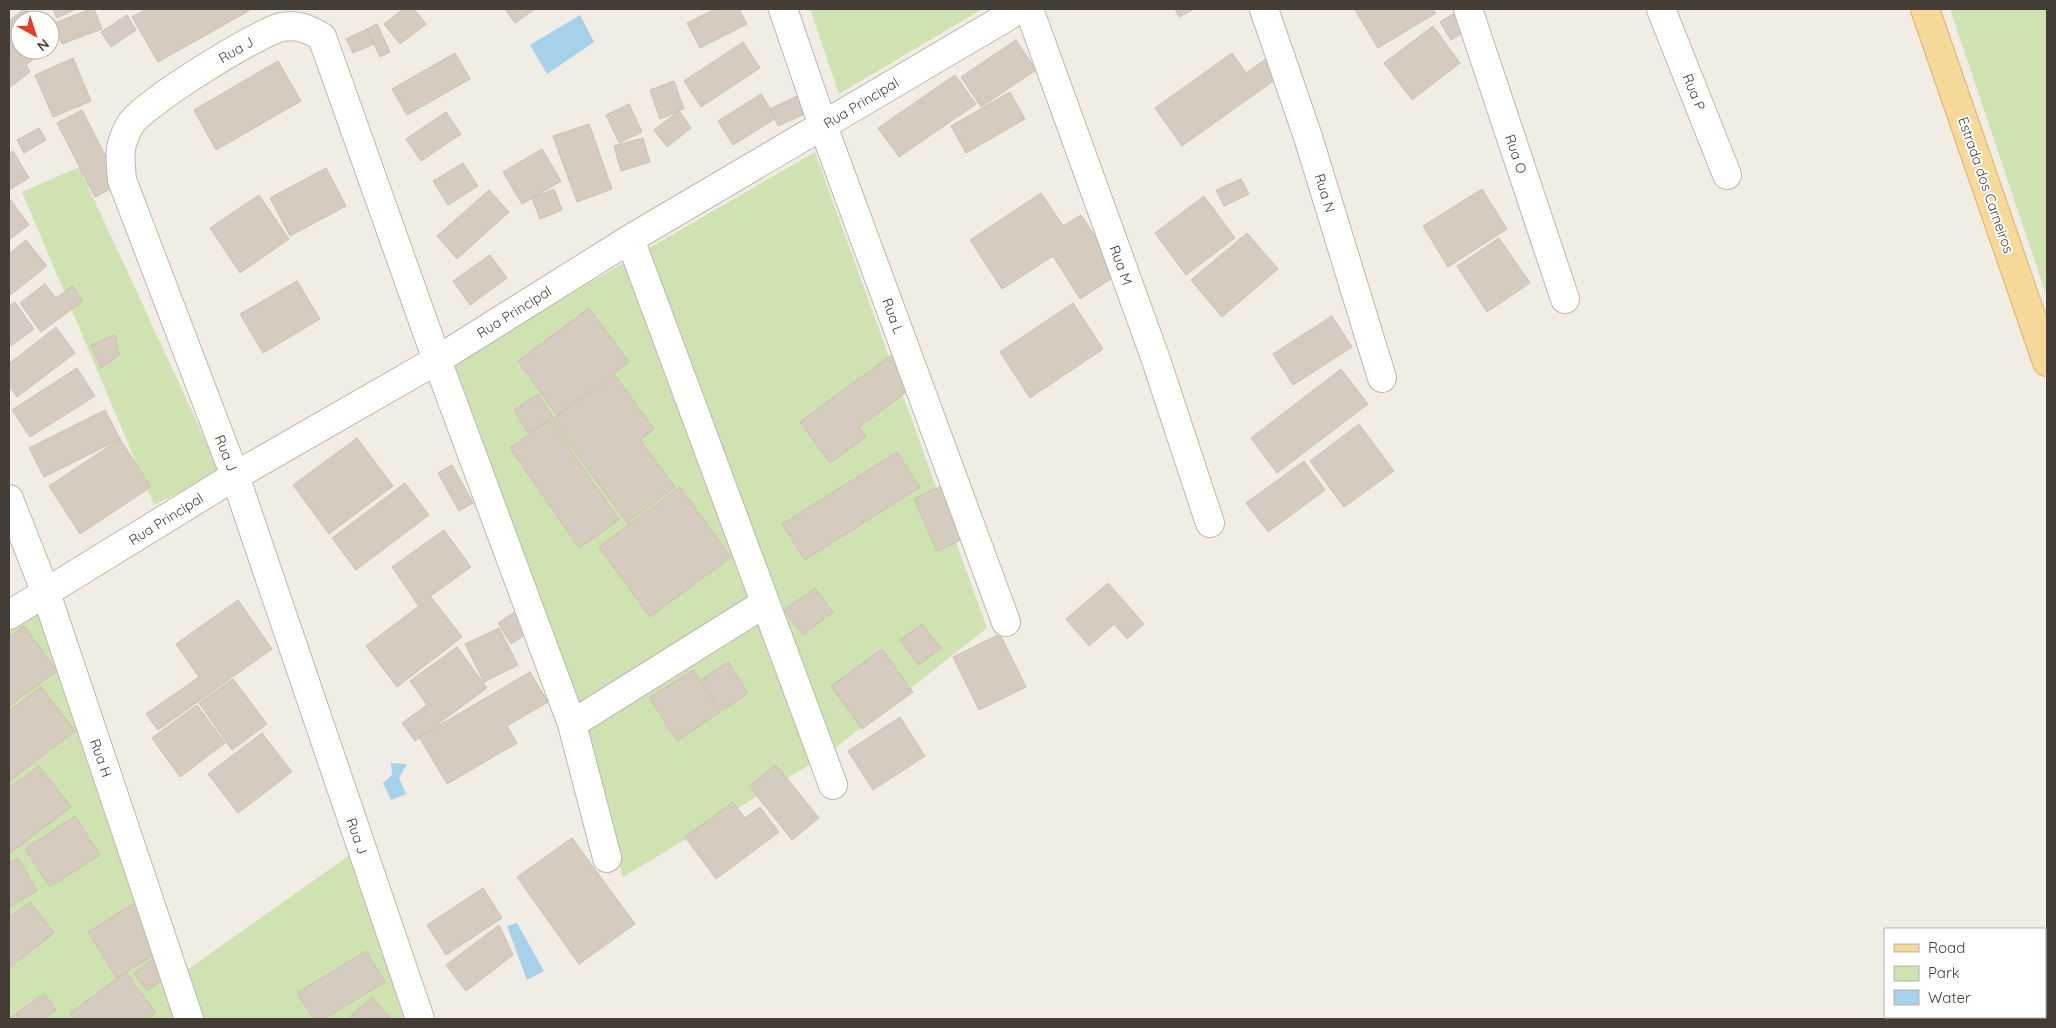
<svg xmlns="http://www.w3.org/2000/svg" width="2056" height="1028" viewBox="0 0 2056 1028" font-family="Quicksand,sans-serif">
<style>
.green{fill:#cee3b1}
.water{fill:#a5d1ea}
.building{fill:#d5cbbf;stroke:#ccc0af}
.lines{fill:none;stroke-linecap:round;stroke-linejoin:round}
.minor-casing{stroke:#bfb7ac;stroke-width:30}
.primary-casing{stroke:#dab46a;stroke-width:30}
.minor{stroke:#fff;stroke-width:28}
.primary{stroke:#f6d899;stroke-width:28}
.labels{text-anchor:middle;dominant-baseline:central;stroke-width:4;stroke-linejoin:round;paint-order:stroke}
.street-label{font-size:14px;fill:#433d35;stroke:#fff}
</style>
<rect width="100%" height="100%" fill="#f1ede5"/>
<path class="green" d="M810,9H982L839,94Z
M1950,9H2047V297Z
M815,152L987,628L829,753L623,877L584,730L449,364Z
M79,167L220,472L154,505L22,192Z
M41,608L179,1019H9V627Z
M354,852L419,1019H204L187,970Z"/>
<path class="water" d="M580,15L594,42L547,74L530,45Z
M391,763L407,764L399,778L406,794L391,800L383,783L392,775Z
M517,923L544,971L527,980L507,926Z"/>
<path class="building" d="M24,9H26L35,20H20V50H45L26,65L30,72L9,88V21Z
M53,9H76L57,18Z
M91,9H94L102,29L62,44L54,23Z
M146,9H252L158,62L132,17Z
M403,9H414L426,24L400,44L384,24Z
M505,9H535L515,23Z
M715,9H739L747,24L700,48L687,23Z
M1175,9H1194L1179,17Z
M1357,9H1433L1436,13L1378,48L1355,10Z
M1458,11L1469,29L1451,40L1440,22Z
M127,15L136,30L111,47L101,32Z
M377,24L390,52L380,57L367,29Z
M1433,26L1460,63L1412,100L1384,63Z
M367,29L374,44L353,53L346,39Z
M1016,40L1036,70L981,107L961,77Z
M743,42L760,68L701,107L684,81Z
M455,53L470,79L407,115L392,89Z
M1232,53L1246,73L1266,59L1279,77L1182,146L1155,108Z
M73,58L91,101L53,117L35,75Z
M278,61L301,101L216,150L194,110Z
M955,75L976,104L899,157L878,128Z
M674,81L684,109L660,119L650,90Z
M1010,92L1025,119L966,153L951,126Z
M761,94L776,118L733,145L718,121Z
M799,95L807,113L778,126L770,109Z
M629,104L642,132L619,143L606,115Z
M82,110L120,184L95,197L57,123Z
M679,111L691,128L667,147L654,130Z
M446,112L461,134L421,161L406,139Z
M589,124L612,189L577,202L553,136Z
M39,128L46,140L24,153L17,140Z
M643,138L650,162L621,171L614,146Z
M542,149L561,181L522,204L503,172Z
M13,151L29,178L9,190V154Z
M463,163L478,186L448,205L433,181Z
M326,168L346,206L290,236L270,198Z
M1241,179L1249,194L1224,206L1216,190Z
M554,189L562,210L540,219L532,198Z
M1482,189L1507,229L1448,267L1423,226Z
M489,190L509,212L457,259L437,236Z
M1041,193L1063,226L1081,215L1120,273L1080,299L1053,256L1002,289L970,240Z
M259,195L289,239L240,273L210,228Z
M1204,196L1235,238L1186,275L1155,233Z
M10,199L29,225L9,240V200Z
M1247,233L1278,269L1222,317L1191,280Z
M1499,238L1530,283L1487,312L1457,266Z
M26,240L47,266L9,296V254Z
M490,255L507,278L470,305L453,281Z
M297,281L320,319L263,353L240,314Z
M45,284L56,298L72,286L83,301L41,332L20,303Z
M15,302L34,329L9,347V306Z
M1073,303L1103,349L1030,398L1000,352Z
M589,308L629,362L557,415L518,361Z
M1332,316L1352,347L1293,385L1273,354Z
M56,327L75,353L17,397L9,386V364Z
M115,335L119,355L101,368L91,345Z
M894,353L917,384L859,427L866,437L830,463L800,422Z
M77,368L95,396L30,437L12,410Z
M1341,369L1368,404L1277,473L1251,438Z
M615,375L654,429L640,440L675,487L627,523L552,420Z
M538,394L553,417L528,433L514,410Z
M105,410L120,439L44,477L29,448Z
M550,420L619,520L579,548L510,448Z
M1359,424L1394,471L1344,507L1310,461Z
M357,438L393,486L329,534L293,485Z
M120,439L151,487L80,534L49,486Z
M897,452L920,487L805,560L782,524Z
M1304,461L1325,490L1268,532L1246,503Z
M452,465L473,503L459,511L438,473Z
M405,483L429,515L356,570L332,538Z
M942,486L965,538L937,551L914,499Z
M680,487L731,557L650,617L599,547Z
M444,530L471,567L418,605L392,567Z
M1108,583L1144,624L1127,639L1114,624L1089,646L1066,619Z
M815,588L833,612L803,635L784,610Z
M431,597L462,637L397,687L366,646Z
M238,600L272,649L158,730L146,714L199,677L176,644Z
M516,611L529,632L511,644L498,623Z
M922,624L941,648L919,665L900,640Z
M24,626L57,671L9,706V638Z
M499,628L518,665L484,682L465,644Z
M1000,634L1026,687L979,710L953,657Z
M457,647L487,688L415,741L402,723L427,705L410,681Z
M882,649L913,692L862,729L831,686Z
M728,662L748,693L722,711L701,680Z
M693,670L720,712L677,741L649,698Z
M530,672L548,702L507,726L517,743L447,784L419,737Z
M233,679L267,724L232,750L199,703Z
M41,687L75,731L9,781V711Z
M197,705L225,743L180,777L152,738Z
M900,717L925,756L873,790L848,751Z
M262,733L292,772L238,813L208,774Z
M776,765L819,818L792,840L749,786Z
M39,766L71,807L9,854V788Z
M733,802L745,818L760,807L779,832L716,879L685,837Z
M75,816L100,855L50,887L25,849Z
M572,838L635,924L579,964L517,877Z
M18,858L37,891L9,907V863Z
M483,888L502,918L446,955L427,925Z
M30,902L54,933L9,968V918Z
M135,903L163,949L117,978L88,932Z
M499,925L513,955L466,991L446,965Z
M366,951L385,982L324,1019H313L297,993Z
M156,957L169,975L147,991L134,973Z
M126,972L156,1013L146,1019H74L70,1013Z
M44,993L56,1010L43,1019H9Z
M372,997L390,1018L347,1019Z"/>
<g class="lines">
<g class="minor-casing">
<path id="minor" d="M783,9L823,126L1006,622
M1029,9L1155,357L1210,523
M1264,9L1308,137L1382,378
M1468,9L1565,299
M1661,9L1727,175
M630,239L833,785
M9,499L46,593L189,1019
M9,615L235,476L437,360L630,239L1020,9
M572,724L765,603
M420,1019L235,476L122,180C120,156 118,146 130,125C141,105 258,32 282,27C297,24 309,29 322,37L437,360L572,724L607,858"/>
</g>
<g class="primary-casing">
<path id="primary" d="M1925,9L2047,362"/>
</g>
<use href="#minor" class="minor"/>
<use href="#primary" class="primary"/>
</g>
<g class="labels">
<g class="street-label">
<text transform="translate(236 50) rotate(-30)">Rua J</text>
<text transform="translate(1694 92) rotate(68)">Rua P</text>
<text transform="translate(861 103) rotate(-31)">Rua Principal</text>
<text transform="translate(1516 154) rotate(71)">Rua O</text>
<text transform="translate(1986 185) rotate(71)">Estrada dos Carneiros</text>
<text transform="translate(1325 193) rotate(73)">Rua N</text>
<text transform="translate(1121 265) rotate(70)">Rua M</text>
<text transform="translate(514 312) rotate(-32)">Rua Principal</text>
<text transform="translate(893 316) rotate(70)">Rua L</text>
<text transform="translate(226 453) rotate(69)">Rua J</text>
<text transform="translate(166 519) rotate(-32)">Rua Principal</text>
<text transform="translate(101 758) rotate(71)">Rua H</text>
<text transform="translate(357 836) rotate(71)">Rua J</text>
</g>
</g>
<rect width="2056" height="1028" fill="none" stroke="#433d35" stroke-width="20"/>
<rect x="1884" y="928" width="162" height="90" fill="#ffffff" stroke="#b4b1ae"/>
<rect x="1894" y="944" width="25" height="8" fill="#f6d899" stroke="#b4b1ae"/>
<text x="1928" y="953" font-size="15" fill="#433d35">Road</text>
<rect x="1894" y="966" width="25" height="15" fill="#cee3b1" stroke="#b4b1ae"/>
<text x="1928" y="978" font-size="15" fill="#433d35">Park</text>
<rect x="1894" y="990" width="25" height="15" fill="#a5d1ea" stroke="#b4b1ae"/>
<text x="1928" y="1003" font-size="15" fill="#433d35">Water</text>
<g transform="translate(35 35) rotate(141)"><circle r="24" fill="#ffffff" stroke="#b4b1ae"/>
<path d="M0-4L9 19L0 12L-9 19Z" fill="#ea3924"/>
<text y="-8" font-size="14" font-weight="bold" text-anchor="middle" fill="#433d35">N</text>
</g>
</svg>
